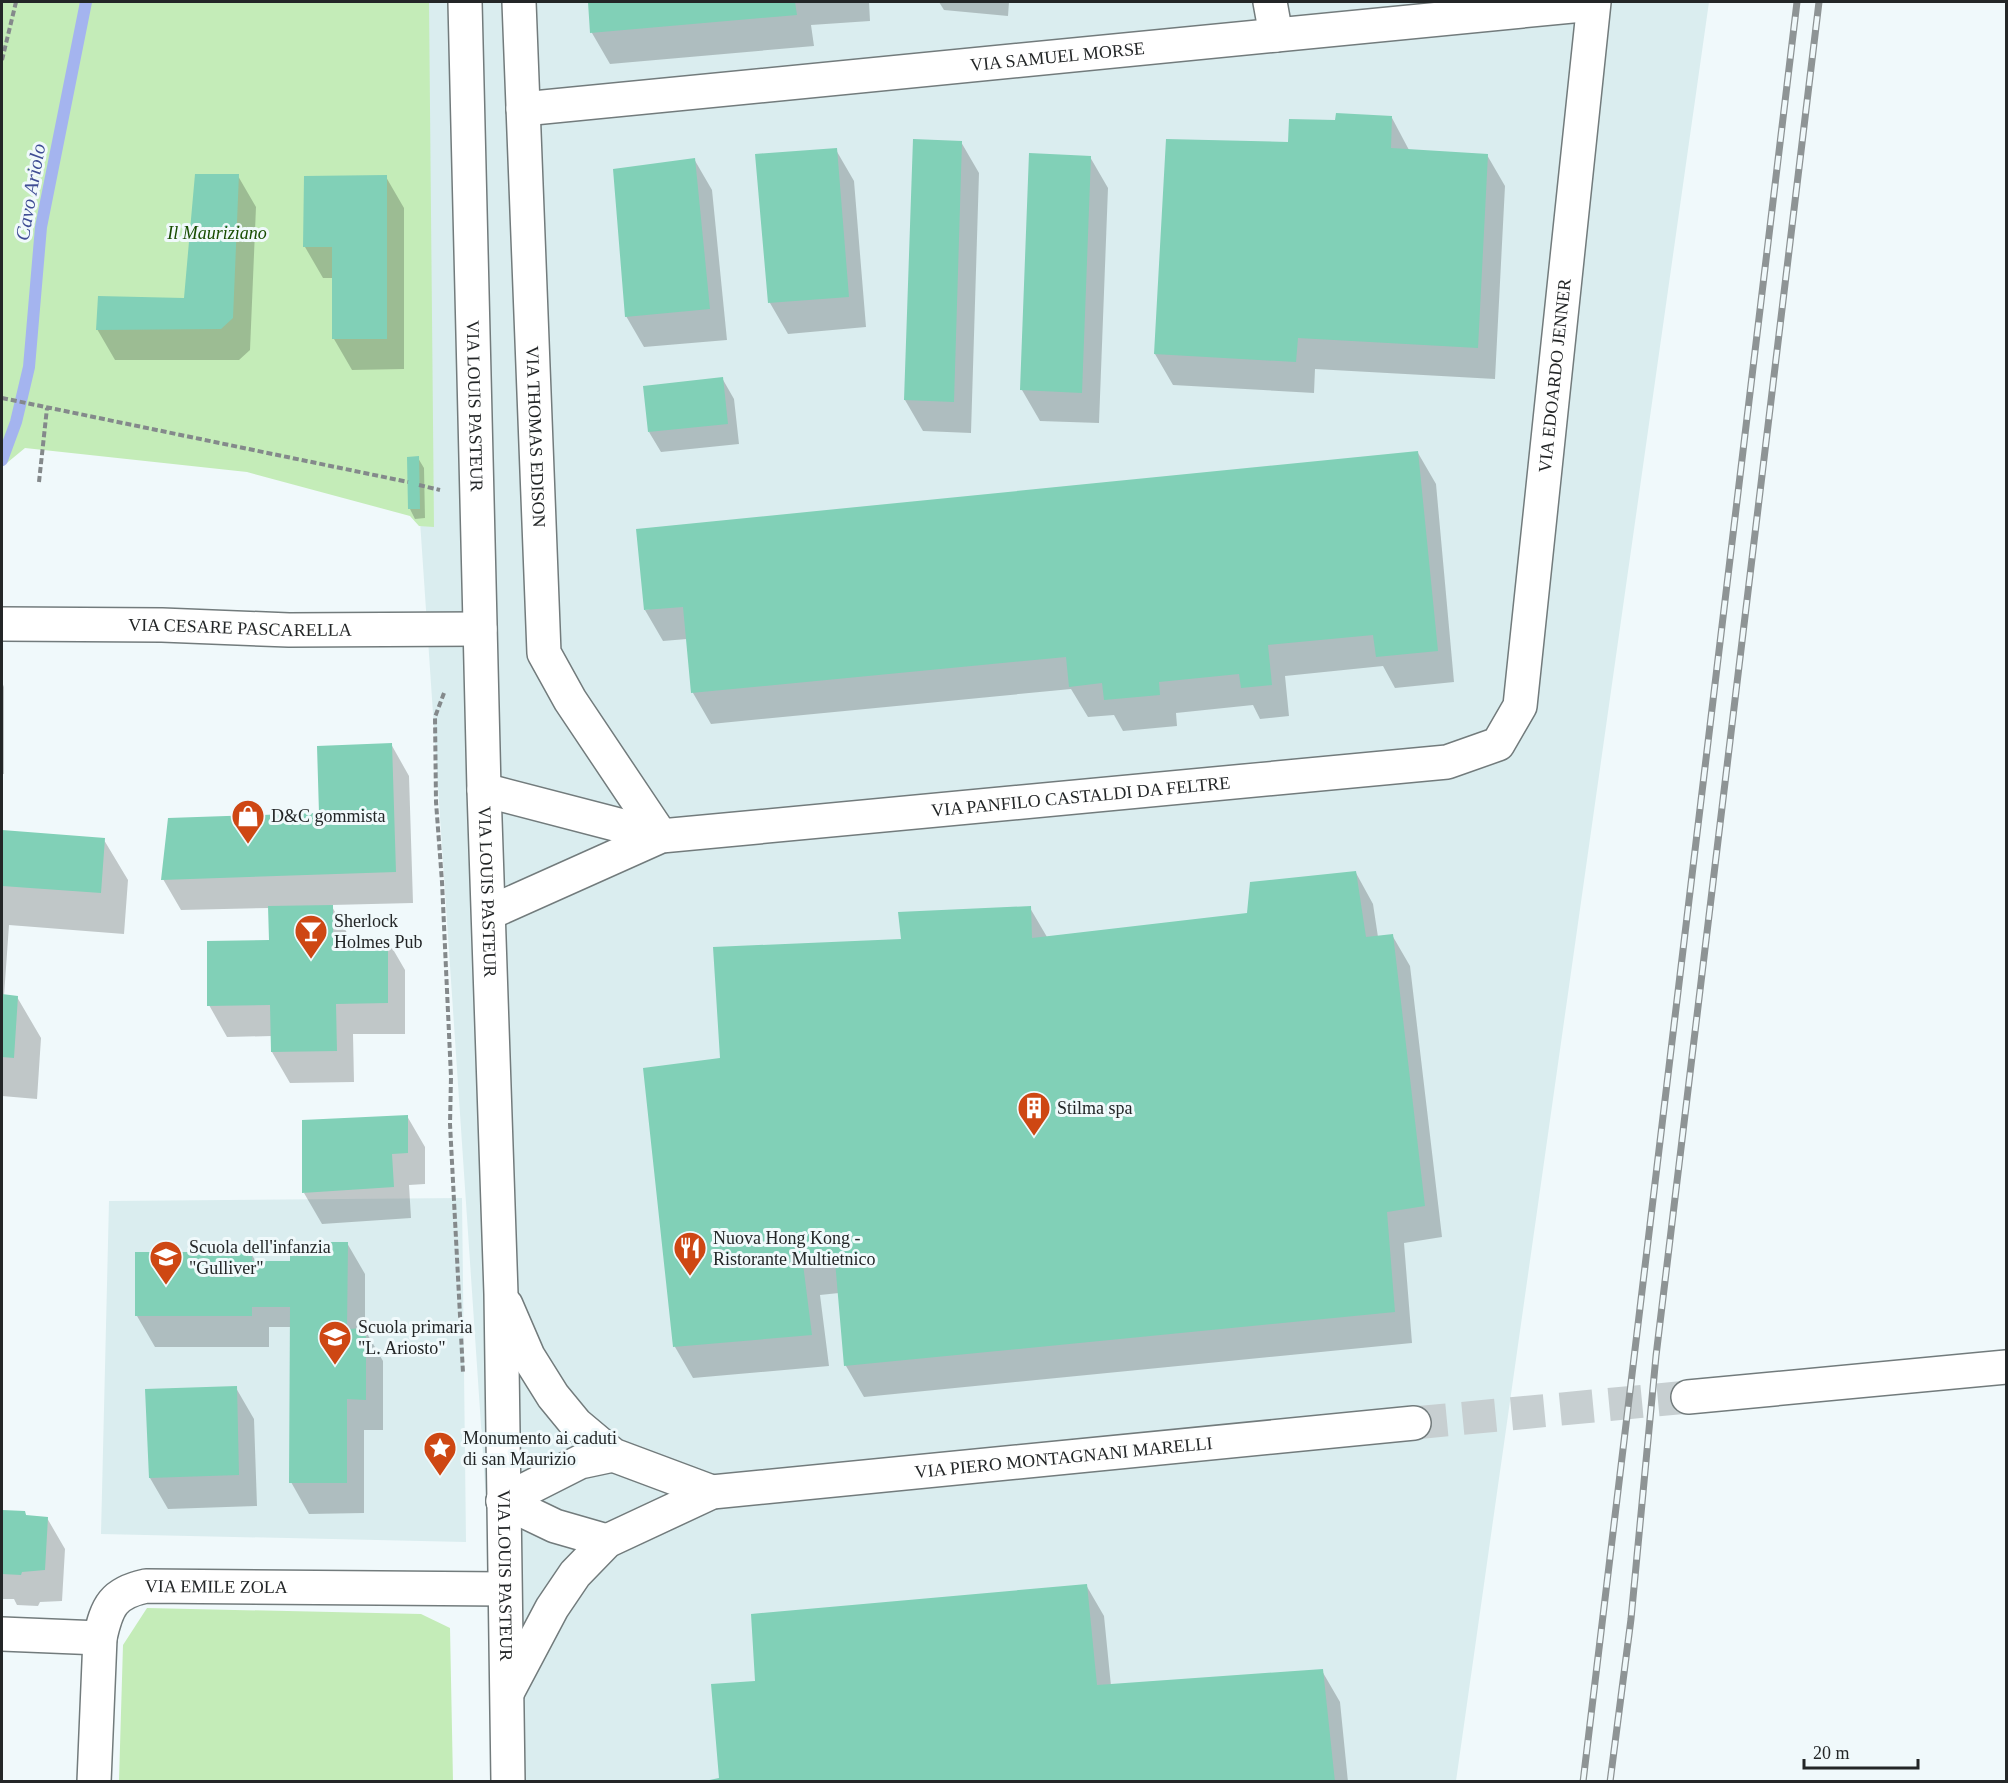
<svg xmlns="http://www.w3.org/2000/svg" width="2008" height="1783" viewBox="0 0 2008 1783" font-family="'Times New Roman',serif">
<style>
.built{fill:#daedef}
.green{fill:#c4ecb8}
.shadow{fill:#0003}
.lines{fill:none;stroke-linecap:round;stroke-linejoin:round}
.stream{stroke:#a4b4ef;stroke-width:12}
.building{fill:#81d0b7}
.secondary-tunnel{stroke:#c7cfd1;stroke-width:33;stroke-dasharray:33 16;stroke-linecap:butt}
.street-casing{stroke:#727b7c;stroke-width:36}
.secondary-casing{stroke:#727b7c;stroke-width:36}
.path{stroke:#84898b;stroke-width:4;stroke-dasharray:6 3;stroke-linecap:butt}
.street{stroke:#fff;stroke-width:33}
.secondary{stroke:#fff;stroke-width:33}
.rail-casing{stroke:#8e9495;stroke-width:7}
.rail{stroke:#f0f9fb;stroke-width:4.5;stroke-dasharray:14;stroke-linecap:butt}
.labels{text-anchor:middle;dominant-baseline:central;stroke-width:6;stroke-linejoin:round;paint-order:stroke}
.street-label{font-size:18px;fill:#232627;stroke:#f0f9fb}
.park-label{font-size:18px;font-style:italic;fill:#174c00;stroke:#f0f9fb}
.poi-label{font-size:18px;fill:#232627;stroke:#f0f9fb;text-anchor:start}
.water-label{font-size:20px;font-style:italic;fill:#3f4d94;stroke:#f0f9fb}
</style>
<rect width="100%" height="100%" fill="#f0f9fb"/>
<path class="built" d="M385,2H1709L1456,1781H505Z
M462,1198L466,1542L101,1534L109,1201Z"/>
<path class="green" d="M2,2H429L434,527L419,526L410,516L247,472L25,448L2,467Z
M147,1608L421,1614L450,1628L453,1781H119L123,1645Z"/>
<path class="shadow" d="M589,2H869L870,21L811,25L814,46L610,64L592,33Z
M939,2H1009L1008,16L944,10Z
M1392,118L1409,150L1487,155L1505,186L1495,379L1315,369L1314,393L1173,385L1155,354L1290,144Z
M961,142L979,173L971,433L923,431L905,400Z
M836,150L854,181L866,327L788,334L770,303L757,156Z
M1031,155L1090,157L1108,188L1099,423L1040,421L1022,390Z
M694,159L712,190L727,340L644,347L626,316Z
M238,176L256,207L250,350L239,360H115L97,329L186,299Z
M386,177L404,208V369L352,370L334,339V278H323L305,247Z
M722,378L734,399L739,444L661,452L649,432Z
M1418,453L1436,484L1454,682L1395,688L1383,666L1285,676L1289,716L1260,719L1253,705L1176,713L1177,726L1123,731L1114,715L1088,717L1071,689L711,724L693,693L687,639L663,641L645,610Z
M418,458L424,468L425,518L415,519L410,509Z
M2,682L4,687V774H2Z
M391,744L409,776L413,903L331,905L350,938L387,939L405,970V1034H353L354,1082L290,1083L272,1052V1036L227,1037L209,1005L270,942V908L181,910L163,879L321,815Z
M2,832L104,840L128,880L124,934L9,925L4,996L17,997L41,1038L37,1099L2,1096Z
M1356,873L1373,904L1378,937L1392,935L1410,966L1442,1237L1404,1243L1412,1343L864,1397L846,1366L839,1293L820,1295L829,1366L693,1378L675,1347L721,1059L903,941L1030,908L1047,937L1249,914Z
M407,1116L425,1147V1184L409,1185L411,1218L322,1224L304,1193Z
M347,1243L365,1274V1330L383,1361V1430H364V1513L309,1514L291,1482V1327H269V1347H155L137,1316V1253H251L256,1262H291Z
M236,1388L254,1419L257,1506L168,1509L150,1478L147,1390Z
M2,1511L24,1512L27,1517L47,1518L65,1549L62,1601L40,1602L38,1606L17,1605L14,1599H2Z
M1086,1585L1104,1616L1111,1686L1322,1671L1340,1702L1348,1782H697L720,1780L757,1682Z"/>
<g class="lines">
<path class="stream" d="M2,460L16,422L29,367L41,227L86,2"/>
</g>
<path class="building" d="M588,2H795L797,15L590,33Z
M1336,113L1392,116L1391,148L1488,154L1478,348L1298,338L1296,362L1154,354L1166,139L1288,142L1289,119L1335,120Z
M913,139L962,141L954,402L904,400Z
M837,148L849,297L768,303L755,154Z
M1029,153L1091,156L1082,393L1020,390Z
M695,158L710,309L625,317L613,169Z
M195,174H239L233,318L221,329L96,330L98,296L184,298Z
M387,175V339H332V247H303L304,176Z
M723,377L728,424L648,432L643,386Z
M1418,451L1438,651L1376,657L1373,635L1268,645L1272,685L1241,688L1239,674L1159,682L1160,695L1104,700L1102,683L1069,687L1066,657L691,693L683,607L644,610L636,529Z
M419,456L420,509H408L407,457Z
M392,743L396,872L161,880L168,818L319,813L317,746Z
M2,830L105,838L101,893L2,886Z
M1356,871L1366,937L1393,934L1425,1206L1387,1212L1395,1312L844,1366L835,1261L803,1264L812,1335L673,1347L643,1068L720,1058L713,947L901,939L898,912L1031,906L1032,938L1247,913L1250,882Z
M333,905V938L388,937V1003L336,1004L337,1051L271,1052L270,1005L207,1006V941L269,940L268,906Z
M2,994L18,996L14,1058L2,1057Z
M408,1115V1153L392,1154L394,1187L302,1193V1120Z
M290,1242H348L347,1329L366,1328V1400L347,1399V1483H289L290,1307H252V1316H135V1252H252V1261H290Z
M237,1386L239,1475L149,1478L145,1389Z
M2,1510L25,1511L26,1515L48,1517L45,1570L22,1572L21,1575L2,1574Z
M1087,1584L1097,1685L1323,1669L1335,1782H700L719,1778L711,1684L755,1681L751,1614Z"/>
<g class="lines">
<path class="secondary-tunnel" d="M1414,1423L1688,1397"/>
<g class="street-casing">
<g id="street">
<path id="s1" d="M519,2L544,653L570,700L661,836"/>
<path d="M1270,2L1276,35"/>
<path id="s2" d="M523,109L1593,4"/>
<path id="s3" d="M2,624L162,625L289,630L480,629"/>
<path d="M484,790L661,836"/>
<path id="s4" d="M489,913L661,836L1447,762L1498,744L1520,706L1594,2"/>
<path d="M2,1634L100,1638"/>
<path id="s5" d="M94,1782L100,1638C107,1606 113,1593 146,1586L504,1589"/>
</g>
</g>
<g class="secondary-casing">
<g id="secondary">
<path id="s6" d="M465,2L484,790L501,1294L508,1782"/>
<path d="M506,1305L528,1356L553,1396L576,1424L613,1455L712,1492"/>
<path d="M1688,1397L2006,1367"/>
<path d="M503,1501L580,1462L613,1455"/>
<path d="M503,1501L555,1526L607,1541"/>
<path id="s7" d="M508,1691L552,1608L575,1574L607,1541L712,1492L1414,1423"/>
</g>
</g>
<path class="path" d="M2,60L16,2
M2,398L408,482
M39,482L47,408
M419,485L440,490
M444,693L435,717L436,802L442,882L451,1077L450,1124L463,1373"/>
<use href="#street" class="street"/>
<use href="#secondary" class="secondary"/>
<g class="rail-casing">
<path id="rail" d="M1583,1782L1797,2
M1610,1782L1631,1619L1656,1356L1819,2"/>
</g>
<use href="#rail" class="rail"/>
</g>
<defs>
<g id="shop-pin" transform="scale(1.725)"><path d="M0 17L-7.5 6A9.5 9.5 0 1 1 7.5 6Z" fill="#ce4713" stroke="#f0f9fb"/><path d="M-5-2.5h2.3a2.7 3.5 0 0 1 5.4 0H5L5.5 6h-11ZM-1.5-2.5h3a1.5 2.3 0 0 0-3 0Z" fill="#fff"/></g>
<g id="bar-pin" transform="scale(1.725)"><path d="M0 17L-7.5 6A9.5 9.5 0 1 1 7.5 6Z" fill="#ce4713" stroke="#f0f9fb"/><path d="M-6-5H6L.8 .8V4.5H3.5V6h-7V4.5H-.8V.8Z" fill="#fff"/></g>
<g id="building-pin" transform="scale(1.725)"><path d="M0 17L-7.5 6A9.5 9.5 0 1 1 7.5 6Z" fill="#ce4713" stroke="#f0f9fb"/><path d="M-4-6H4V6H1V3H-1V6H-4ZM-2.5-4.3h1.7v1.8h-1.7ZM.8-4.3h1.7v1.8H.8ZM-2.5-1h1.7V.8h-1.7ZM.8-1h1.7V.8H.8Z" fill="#fff"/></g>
<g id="restaurant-pin" transform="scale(1.725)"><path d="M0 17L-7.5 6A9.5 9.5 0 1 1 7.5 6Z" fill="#ce4713" stroke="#f0f9fb"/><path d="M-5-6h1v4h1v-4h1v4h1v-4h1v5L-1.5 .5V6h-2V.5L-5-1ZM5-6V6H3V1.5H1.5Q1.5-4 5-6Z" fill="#fff"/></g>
<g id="school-pin" transform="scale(1.725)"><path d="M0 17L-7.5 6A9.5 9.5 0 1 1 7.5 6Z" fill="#ce4713" stroke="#f0f9fb"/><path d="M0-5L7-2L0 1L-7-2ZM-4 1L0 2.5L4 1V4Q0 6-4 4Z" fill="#fff"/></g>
<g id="sight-pin" transform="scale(1.725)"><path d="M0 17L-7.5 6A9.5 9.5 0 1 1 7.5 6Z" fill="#ce4713" stroke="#f0f9fb"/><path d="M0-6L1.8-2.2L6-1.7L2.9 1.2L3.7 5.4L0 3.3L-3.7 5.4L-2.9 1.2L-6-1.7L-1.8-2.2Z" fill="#fff"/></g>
</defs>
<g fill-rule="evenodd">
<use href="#shop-pin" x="248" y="816"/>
<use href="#bar-pin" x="311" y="931"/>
<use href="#building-pin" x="1034" y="1108"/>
<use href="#restaurant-pin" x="690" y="1248"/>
<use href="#school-pin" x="166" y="1257"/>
<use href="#school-pin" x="335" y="1337"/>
<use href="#sight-pin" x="440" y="1448"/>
</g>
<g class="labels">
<g class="street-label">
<text stroke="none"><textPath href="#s2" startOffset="537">VIA SAMUEL MORSE</textPath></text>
<text stroke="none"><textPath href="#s4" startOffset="1408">VIA EDOARDO JENNER</textPath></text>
<text stroke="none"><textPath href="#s6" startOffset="404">VIA LOUIS PASTEUR</textPath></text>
<text stroke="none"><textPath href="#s1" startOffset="435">VIA THOMAS EDISON</textPath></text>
<text stroke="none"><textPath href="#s3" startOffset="238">VIA CESARE PASCARELLA</textPath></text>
<text stroke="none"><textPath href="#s4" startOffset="610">VIA PANFILO CASTALDI DA FELTRE</textPath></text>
<text stroke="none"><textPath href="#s6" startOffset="890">VIA LOUIS PASTEUR</textPath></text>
<text stroke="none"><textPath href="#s7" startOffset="650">VIA PIERO MONTAGNANI MARELLI</textPath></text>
<text stroke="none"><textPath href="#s6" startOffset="1574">VIA LOUIS PASTEUR</textPath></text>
<text stroke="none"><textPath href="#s5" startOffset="290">VIA EMILE ZOLA</textPath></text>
</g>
<g class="park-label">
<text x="217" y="233">Il Mauriziano</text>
</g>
<g class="poi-label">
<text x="271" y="816">D&amp;C gommista</text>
<text x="334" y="921">Sherlock<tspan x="334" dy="21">Holmes Pub</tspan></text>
<text x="1057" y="1108">Stilma spa</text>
<text x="713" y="1238">Nuova Hong Kong -<tspan x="713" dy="21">Ristorante Multietnico</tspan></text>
<text x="189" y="1247">Scuola dell'infanzia<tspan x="189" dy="21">"Gulliver"</tspan></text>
<text x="358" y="1327">Scuola primaria<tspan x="358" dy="21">"L. Ariosto"</tspan></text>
<text x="463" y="1438">Monumento ai caduti<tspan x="463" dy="21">di san Maurizio</tspan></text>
</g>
<g class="water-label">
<text transform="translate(30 192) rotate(-80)">Cavo Ariolo</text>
</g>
</g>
<rect width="2008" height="1783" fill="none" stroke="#232627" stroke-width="6"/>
<path d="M1804 1759v9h114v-9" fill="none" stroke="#232627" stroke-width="3"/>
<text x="1813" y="1759" font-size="18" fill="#232627" stroke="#f0f9fb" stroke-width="4.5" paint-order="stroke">20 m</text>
</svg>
